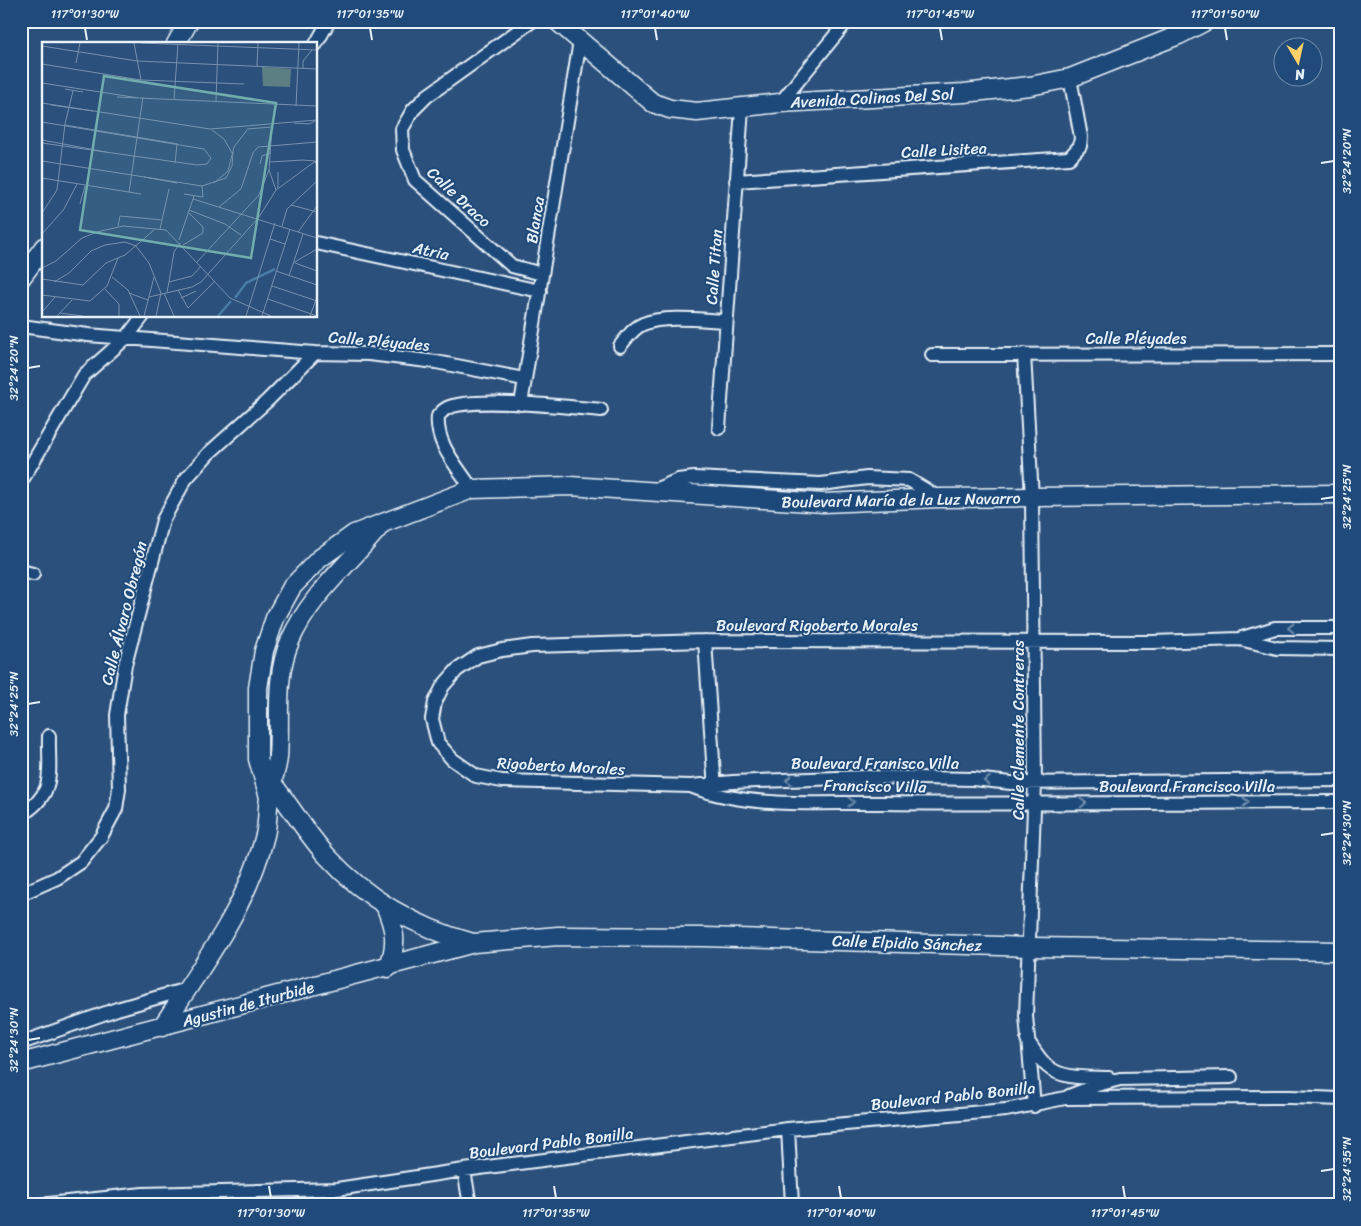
<svg xmlns="http://www.w3.org/2000/svg" width="1361" height="1226" viewBox="0 0 1361 1226" font-family="Sriracha,sans-serif">
<style>
.lines{fill:none;stroke-linecap:round;stroke-linejoin:round}
.street-casing{stroke:#e8f1f8;stroke-width:16}
.secondary-casing{stroke:#e8f1f8;stroke-width:21}
.street{stroke:#1f4a7a;stroke-width:12}
.secondary{stroke:#1f4a7a;stroke-width:18}
.oneway{stroke:#6f8dac}
.ticks{fill:none;stroke:#e8f1f8;stroke-width:2}
.labels{text-anchor:middle;dominant-baseline:central;stroke-width:4;stroke-linejoin:round;paint-order:stroke}
.street-label{font-size:16px;fill:#e8f1f8;stroke:#1f4a7a}
.inset-river{fill:none;stroke:#497ba6;stroke-width:2.5}
.inset-road{fill:none;stroke:#7790ae;stroke-width:1}
.view{fill:#71adac;fill-opacity:0.15;stroke:#71adac;stroke-width:2.5}
.inset-edge{fill:none;stroke:#e8f1f8;stroke-width:2.5}
.neatline{fill:none;stroke:#e8f1f8;stroke-width:2}
.ticks-label{font-size:12px;text-anchor:middle;fill:#e8f1f8}
</style>
<rect width="100%" height="100%" fill="#2c507c"/>
<filter id="ink" filterUnits="userSpaceOnUse"><feTurbulence type="fractalNoise" baseFrequency=".02" numOctaves="2"/><feDisplacementMap in="SourceGraphic" scale="10" xChannelSelector="R" yChannelSelector="G"/><feConvolveMatrix kernelMatrix="1 2 1 2 8 2 1 2 1" color-interpolation-filters="sRGB"/></filter>
<g filter="url(#ink)">
<g class="lines">
<g class="street-casing">
<path id="street" d="M532,21L427,96L413,110L402,129L403,150L415,180L512,266L542,274
M316,44L329,21
M780,103L847,21
M736,181L1069,158L1080,146L1081,137L1070,78
M316,243L540,291
M21,326L88,335L315,353L369,354L436,362L524,379
M620,346C627,338 633,328 643,324C663,315 704,320 726,321
M1024,354L1032,498L1035,783L1026,1016L1034,1106
M932,355L1340,354
M521,404L580,41
M719,428L742,108
M21,482L84,375L127,337L143,316
M472,489C458,467 435,444 438,416C441,413 443,410 447,408C472,396 569,407 601,410
M652,491L678,480L694,478L821,484L867,478L909,480L939,498
M21,571L33,574
M1340,628H1275L1239,639L1153,642L705,641L532,646L502,650L478,656L457,670L443,686L435,702L432,719L438,743L452,759L476,776L502,781L691,786L733,782L865,777L973,779L1011,783L1340,780
M1239,639L1277,648L1340,649
M705,641L715,790
M693,787C750,809 824,802 885,803C1036,805 1188,802 1340,802
M21,815C57,793 48,773 49,736
M21,894L57,878L81,862L101,837L116,809L119,789L117,715L125,665L163,520L185,480L208,454L267,401L315,353
M1027,1040C1033,1048 1039,1059 1047,1066C1062,1080 1090,1077 1109,1078
M21,1043L117,1009L187,989
M1069,1096L1097,1085L1120,1079L1231,1077
M788,1129L792,1205
M464,1170L470,1205
M39,1205L143,1194L337,1189L464,1170L788,1129L1006,1110L1065,1098L1291,1097L1340,1099"/>
</g>
<g class="secondary-casing">
<path id="secondary" d="M557,21L653,103L670,109L697,112L780,103L964,93L1030,86L1070,78L1179,35L1206,21
M176,44L189,21
M21,278L44,247
M265,781L272,783C291,807 307,834 327,856C367,900 417,928 473,943
M269,797L258,759V688L264,651L275,618L292,587L319,559L354,534L472,489L570,486L824,503L939,498L1340,494
M385,905C395,929 398,944 388,968
M162,1027C201,967 248,906 265,835C268,823 267,810 269,798C270,784 277,771 278,757C281,719 274,678 290,641C310,595 349,564 380,526
M21,1063L474,943L558,936L705,937L1030,947L1340,951"/>
</g>
<use href="#street" class="street"/>
<use href="#secondary" class="secondary"/>
</g>
<defs><path id="oneway-chevron" d="M-2-3.5L2.5 0L-2 3.5" fill="none" stroke-width="1.6" stroke-linecap="round" stroke-linejoin="round" transform="scale(1.25)"/></defs>
<g class="oneway">
<use href="#oneway-chevron" transform="translate(1291 628) rotate(-180)"/>
<use href="#oneway-chevron" transform="translate(789 780) rotate(178)"/>
<use href="#oneway-chevron" transform="translate(987 781) rotate(-174)"/>
<use href="#oneway-chevron" transform="translate(851 802) rotate(1)"/>
<use href="#oneway-chevron" transform="translate(1246 802)"/>
<use href="#oneway-chevron" transform="translate(1083 803) rotate(-2)"/>
</g>
</g>
<path class="ticks" d="M85,28L87,40M370,28L372,40M655,28L657,40M940,28L942,40M1225,28L1227,40M1321,163L1334,161M28,368L40,366M1321,499L1334,497M28,704L40,702M1321,835L1334,833M28,1040L40,1038M1321,1171L1334,1169M269,1186L271,1198M554,1186L556,1198M839,1186L841,1198M1123,1186L1125,1198"/>
<g class="labels">
<g class="street-label">
<text transform="translate(872 98) rotate(-3)">Avenida Colinas Del Sol</text>
<text transform="translate(944 150) rotate(-3)">Calle Lisitea</text>
<text transform="translate(459 197) rotate(43)">Calle Draco</text>
<text transform="translate(535 220) rotate(-81)">Blanca</text>
<text transform="translate(431 251) rotate(12)">Atria</text>
<text transform="translate(714 267) rotate(-86)">Calle Titan</text>
<text x="1136" y="338">Calle Pléyades</text>
<text transform="translate(379 341) rotate(5)">Calle Pléyades</text>
<text transform="translate(901 500) rotate(-1)">Boulevard María de la Luz Navarro</text>
<text transform="translate(124 613) rotate(-76)">Calle Álvaro Obregón</text>
<text x="817" y="625">Boulevard Rigoberto Morales</text>
<text transform="translate(1018 730) rotate(-90)">Calle Clemente Contreras</text>
<text x="875" y="763">Boulevard Franisco Villa</text>
<text transform="translate(561 766) rotate(3)">Rigoberto Morales</text>
<text transform="translate(875 786) rotate(1)">Francisco Villa</text>
<text x="1187" y="786">Boulevard Francisco Villa</text>
<text transform="translate(907 943) rotate(2)">Calle Elpidio Sánchez</text>
<text transform="translate(248 1004) rotate(-15)">Agustin de Iturbide</text>
<text transform="translate(953 1096) rotate(-6)">Boulevard Pablo Bonilla</text>
<text transform="translate(551 1143) rotate(-7)">Boulevard Pablo Bonilla</text>
</g>
</g>
<g transform="translate(42 42)">
<rect width="275" height="275" fill="#2c507c"/>
<path d="M220,25L249,27L248,45L221,44Z" fill="#5c7f84"/>
<path class="inset-river" d="M193,256L204,241L233,227M176,274L189,259"/>
<path class="inset-road" d="M92,1L99,38M99,1L275,8M0,4L95,19L275,27M34,21L38,1M0,22L99,38L202,42M215,24L216,1M261,26V19L270,8M0,41L97,56L275,64M23,47L41,50M75,55L95,56M132,57L136,2M174,59L176,1M0,61L168,87L275,78M9,63L51,69M254,64L257,1M0,80L162,107L169,116L165,122L155,123L0,101M252,81L267,82L273,79M23,83L136,102M205,87L230,85L227,128L234,148M170,88L182,97L190,111M0,98L64,110M0,119L160,144L184,136L190,124L191,110M228,120L261,118L273,119L275,124M133,121L135,102M218,122L220,114L229,111M236,130V146M102,135L135,141M0,136L99,152M172,141L186,129L192,105L205,88M87,150L101,55M142,152L161,155L160,144M151,157L275,196M38,162L43,144M249,163L275,170M177,165L199,147L211,111L216,105L275,100M147,168L183,182L199,193M0,171L15,148L23,82L31,49M76,184L78,174L120,178M240,184L245,167L275,139M118,187L127,147M256,190L275,164M0,192L22,167L35,142M228,197L243,202M137,198L152,154M141,203L161,191V185L146,170M155,220L217,153L227,128M251,221L275,207M253,221L275,229M0,226L14,219L40,196L55,190L81,184L124,188L188,256L229,274M234,229L275,243M247,234L261,192M70,235L86,248L98,274M0,237L41,243L64,221L83,213L112,188M12,240L27,231L49,209L63,203L83,200L94,204L107,221L119,251M127,240L132,210L138,201M230,244L275,259M63,247L77,262V274M136,248L146,266L173,239M125,250L127,240L150,234L159,224M87,251L106,258M122,251L132,274M0,253L48,259L65,244L76,216M107,255L150,245L159,240L217,175L234,148L275,118M139,256L154,249M226,257L275,274M0,270L13,255M18,271L41,274M15,274L30,258M102,274L112,235M114,274L119,251M204,274L233,181M220,274L248,187M268,274L275,255"/>
<path class="view" d="M62,34L234,61L209,216L38,188Z"/>
<rect width="275" height="275" class="inset-edge"/>
</g>
<rect width="1361" height="1226" fill="none" stroke="#1f4a7a" stroke-width="55"/>
<g transform="translate(1298 62) rotate(171)"><circle r="24" fill="#1f4a7a" stroke="#6f8dac"/>
<path d="M0-4L9 19L0 12L-9 19Z" fill="#ffd166"/>
<text y="-8" font-size="14" font-weight="bold" text-anchor="middle" fill="#e8f1f8">N</text>
</g>
<rect x="28" y="28" width="1306" height="1170" class="neatline"/>
<g class="ticks-label">
<text x="85" y="18">117°01'30"W</text>
<text x="370" y="18">117°01'35"W</text>
<text x="655" y="18">117°01'40"W</text>
<text x="940" y="18">117°01'45"W</text>
<text x="1225" y="18">117°01'50"W</text>
<text transform="translate(1347 161) rotate(-90)" y="4">32°24'20"N</text>
<text transform="translate(14 368) rotate(-90)" y="4">32°24'20"N</text>
<text transform="translate(1347 497) rotate(-90)" y="4">32°24'25"N</text>
<text transform="translate(14 704) rotate(-90)" y="4">32°24'25"N</text>
<text transform="translate(1347 833) rotate(-90)" y="4">32°24'30"N</text>
<text transform="translate(14 1040) rotate(-90)" y="4">32°24'30"N</text>
<text transform="translate(1347 1169) rotate(-90)" y="4">32°24'35"N</text>
<text x="271" y="1217">117°01'30"W</text>
<text x="556" y="1217">117°01'35"W</text>
<text x="841" y="1217">117°01'40"W</text>
<text x="1125" y="1217">117°01'45"W</text>
</g>
</svg>
